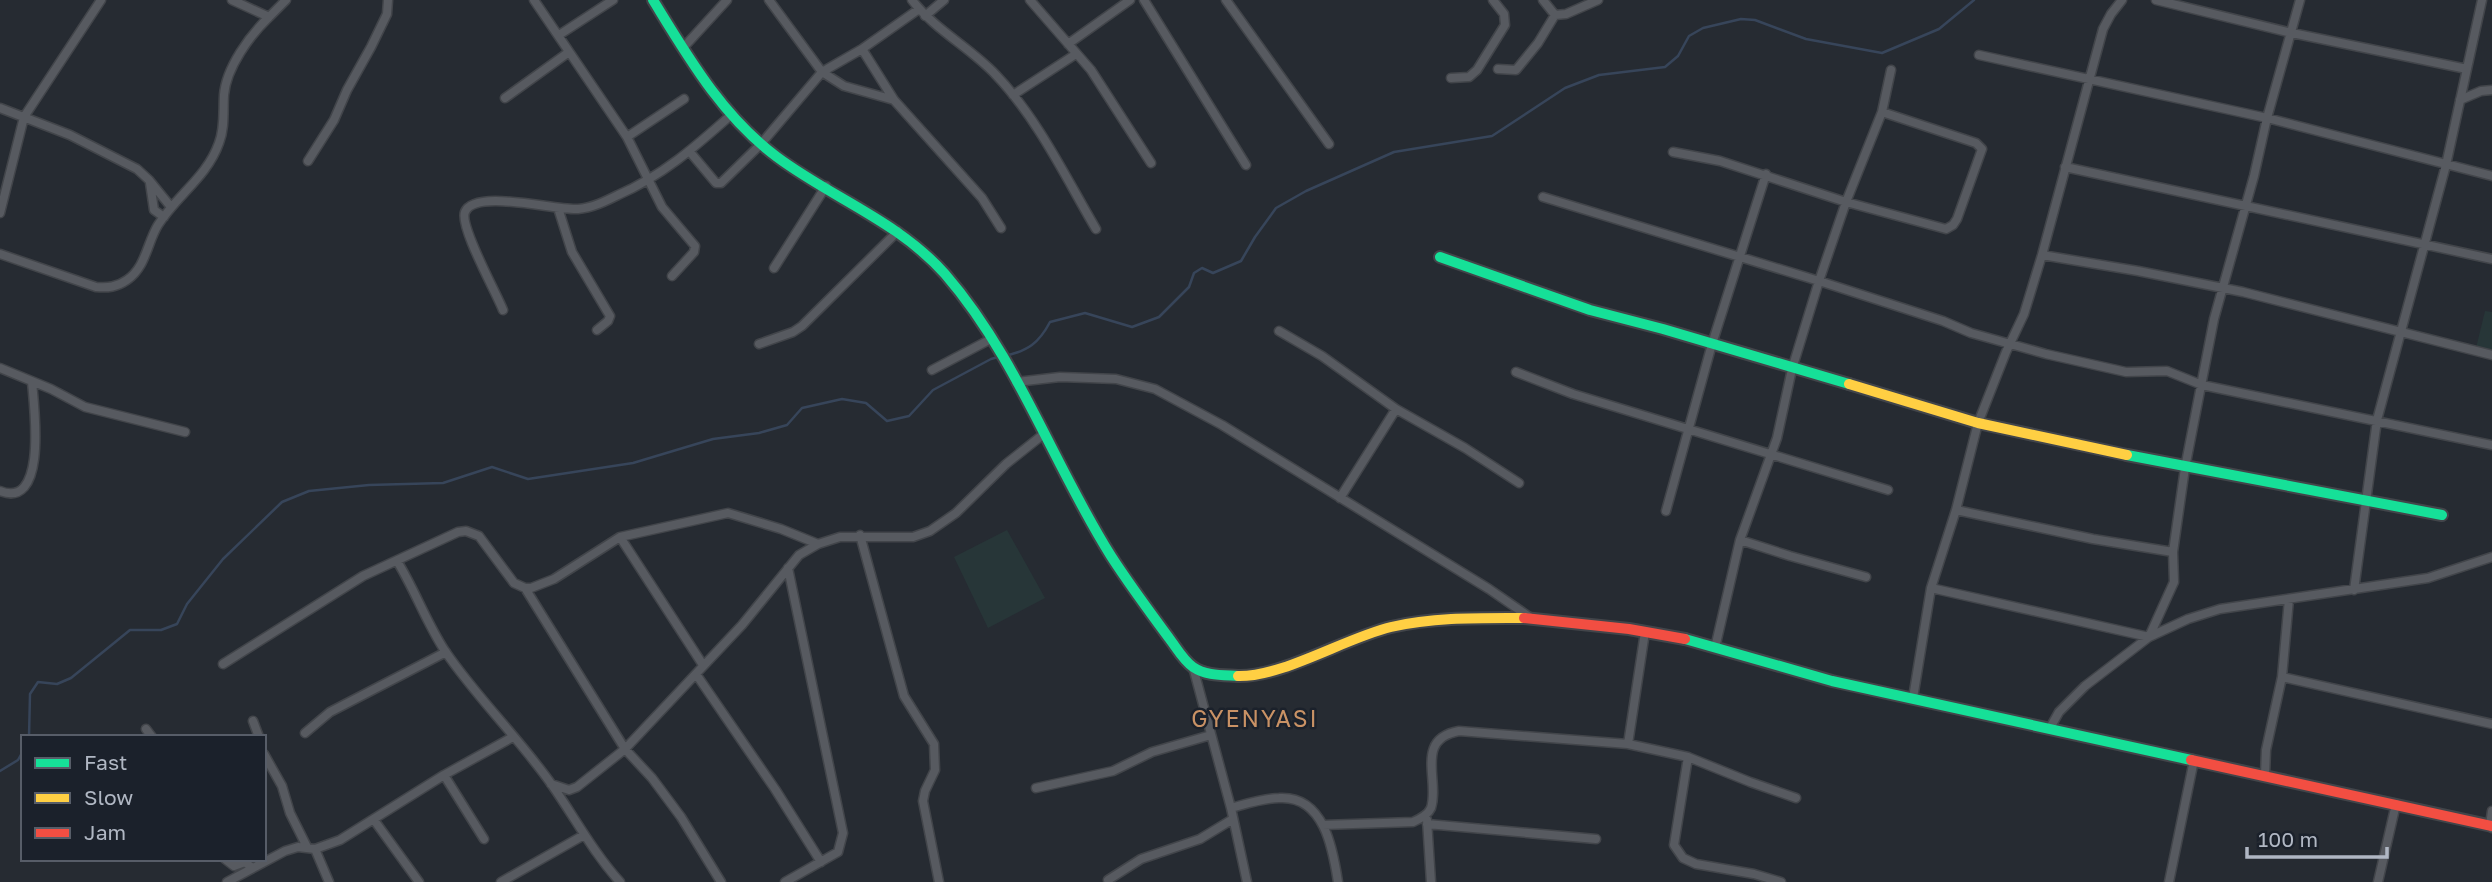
<svg xmlns="http://www.w3.org/2000/svg" width="2492" height="882" viewBox="0 0 2492 882" font-family="'Golos Text',sans-serif">
<style>
.green{fill:#273638}
.lines{fill:none;stroke-linecap:round;stroke-linejoin:round}
.stream{stroke:#37455a;stroke-width:2.5}
.street-casing{stroke:#42454a;stroke-width:11}
.fast-casing{stroke:#42454a;stroke-width:14}
.slow-casing{stroke:#42454a;stroke-width:14}
.jam-casing{stroke:#42454a;stroke-width:14}
.street{stroke:#575a60;stroke-width:8}
.fast{stroke:#16e098;stroke-width:10}
.slow{stroke:#ffcf43;stroke-width:10}
.jam{stroke:#f24e42;stroke-width:10}
.labels{text-anchor:middle;dominant-baseline:central;stroke-width:5;stroke-linejoin:round;paint-order:stroke}
.quarter-label{font-size:23px;letter-spacing:2px;fill:#c99265;stroke:#1b212b}
</style>
<rect width="100%" height="100%" fill="#262b32"/>
<path class="green" d="M2485,311L2492,312V351L2476,348Z
M1007,530L1045,598L988,628L954,557Z"/>
<g class="lines">
<path class="stream" d="M1004,356C1028,351 1039,343 1050,322L1085,313L1132,327L1159,317L1189,287L1194,273L1202,268L1213,273L1241,261L1255,237L1276,208L1306,191L1394,152L1492,136L1565,88L1599,75L1665,67L1678,56L1689,36L1703,28L1741,19L1755,20L1806,39L1882,53L1939,29L1974,0
M29,737L30,694L38,682L57,684L71,678L130,630H161L177,624L187,604L223,559L282,502L309,491L369,485L443,483L492,467L528,479L633,463L713,439L759,433L787,425L802,408L842,399L866,403L887,421L909,416L933,390L991,359L998,357
M0,771L18,760L23,751"/>
<g class="street-casing">
<path id="street" d="M232,0L269,17L286,0
M534,0L627,137L662,207L695,246L694,252L672,276
M769,0L822,72L844,86L894,100L982,198L1001,228
M912,0C935,30 971,48 996,75C1038,119 1066,178 1096,229
M1030,0L1091,70L1151,163
M1144,0L1246,165
M1226,0L1329,144
M1543,0L1555,15L1566,14L1598,0
M2156,0L2292,33L2467,69
M925,16L944,0
M559,35L613,0
M1068,44L1130,0
M683,48L727,0
M862,49L894,100
M1979,55L2267,118L2492,176
M1498,69L1516,70L1538,43L1555,15
M1451,78L1469,77L1477,70L1505,25L1504,14L1493,0
M1013,95L1076,54
M505,98L569,52
M2460,100L2481,91L2492,90
M0,108L70,135L137,169L149,180L171,207
M627,137L684,99
M690,152L716,183H721L761,144L822,72L862,49L919,9
M1673,152L1720,161L1846,202L1946,229L1953,225L1957,219L1982,149L1976,143L1882,112
M308,161L334,120L347,90L371,47L387,14L388,0
M2065,167L2492,259
M150,183L154,210L164,217
M1543,197L1819,281L1943,321L1971,333L2046,354L2126,372L2167,371L2202,385L2492,445
M558,208L572,252L610,316L608,321L597,330
M0,213L24,117L101,0
M0,254L96,287C108,288 117,287 127,280C146,267 147,243 158,225C177,195 207,177 219,143C225,128 223,111 224,95C226,68 250,35 269,17
M2042,255L2138,271L2243,292L2492,355
M774,268L826,186
M503,310C496,292 459,226 465,212C475,188 556,211 578,209C592,208 606,201 618,195C662,176 695,147 731,115
M1279,331L1322,356L1396,409L1340,498
M759,344L793,332L802,326L898,231
M0,368L51,389L85,407L185,432
M932,370L991,339
M1516,372L1573,394L1888,490
M1016,382L1060,377L1089,378L1116,379L1155,389L1222,425L1489,589L1531,618
M1396,409L1465,448L1519,483
M0,491C48,510 34,406 32,382
M1956,510L2093,539L2173,552
M1666,511L1712,344L1766,174
M860,535L904,696L934,744L935,770L925,791L923,801L939,882
M620,537L703,665
M1740,540L1790,556L1866,577
M397,561C415,590 426,622 445,651C477,698 519,738 552,785C575,818 593,852 620,882
M525,588L625,749L652,778L681,817L721,882
M1931,588L2149,637L2174,582L2173,552L2185,468L2214,319L2254,176L2267,118L2300,0
M2354,590L2377,420L2446,165L2482,0
M1715,648L1740,540L1777,438L1792,369L1819,281L1846,202L1882,112L1891,70
M223,664L363,576L458,532L466,531L479,536L514,583L525,588H531L554,579L620,537L728,513L781,529L818,544
M1193,667L1231,808L1247,882
M696,674L775,789L821,862
M2282,677L2492,724
M1913,698L1931,588L1956,510L1978,423L2006,352L2024,314L2042,255L2103,29L2111,14L2122,0
M253,721L259,737
M2050,728L2059,712L2085,686L2149,637L2188,619L2220,609L2428,578L2492,557
M146,729L152,737
M305,733L330,712L446,652
M1628,744L1645,632
M264,754L282,786L290,813L307,847
M1688,757L1750,782L1796,798
M444,775L484,839
M2265,775L2266,750L2282,677L2289,599
M551,784L569,790L577,787L625,749L742,625L799,555L818,544L840,537H913L930,531L956,513L1006,464L1045,433
M1036,788L1113,771L1152,752L1211,735
M1231,808C1246,804 1263,798 1279,798C1324,795 1333,849 1338,882
M2492,811L2490,825L2492,828
M374,820L419,882
M1427,820L1431,882
M1427,824L1596,839
M1323,825L1413,822C1420,819 1428,815 1431,808C1440,781 1414,739 1459,731L1628,744L1688,757L1674,845L1683,858L1696,864L1754,874L1781,882
M315,849L329,882
M225,859L234,866L245,862L252,868
M1108,880L1141,859L1200,839L1233,819
M227,882L285,851L298,847L315,849L340,840L444,775L513,737
M501,882L584,835
M785,882L838,852L843,833L788,568
M2169,882L2194,760
M2378,882L2396,804"/>
</g>
<g class="fast-casing">
<path id="fast" d="M653,0C688,57 722,116 777,157C832,198 898,221 945,274C1017,357 1053,464 1111,556C1129,584 1149,611 1169,638C1176,647 1183,660 1193,667C1206,676 1223,675 1238,676
M1440,257L1590,310L1663,329L1849,384
M2127,455L2442,515
M1685,639L1832,681L2191,760"/>
</g>
<g class="slow-casing">
<path id="slow" d="M1849,384L1978,423L2127,455
M1238,676C1283,677 1345,638 1391,627C1434,617 1479,618 1524,618"/>
</g>
<g class="jam-casing">
<path id="jam" d="M1524,618L1629,629L1685,639
M2191,760L2492,826"/>
</g>
<use href="#street" class="street"/>
<use href="#fast" class="fast"/>
<use href="#slow" class="slow"/>
<use href="#jam" class="jam"/>
</g>
<g class="labels">
<g class="quarter-label">
<text x="1255" y="718">GYENYASI</text>
</g>
</g>
<rect x="21" y="735" width="245" height="126" fill="#1b212b" stroke="#575d68" stroke-width="2"/>
<rect x="35" y="758" width="35" height="10" fill="#16e098" stroke="#575d68" stroke-width="2"/>
<text x="84" y="770" font-size="21" fill="#b0b7c3">Fast</text>
<rect x="35" y="793" width="35" height="10" fill="#ffcf43" stroke="#575d68" stroke-width="2"/>
<text x="84" y="805" font-size="21" fill="#b0b7c3">Slow</text>
<rect x="35" y="828" width="35" height="10" fill="#f24e42" stroke="#575d68" stroke-width="2"/>
<text x="84" y="840" font-size="21" fill="#b0b7c3">Jam</text>
<path d="M2247 847v10h140v-10" fill="none" stroke="#b0b7c3" stroke-width="3.5"/>
<text x="2258" y="847" font-size="21" fill="#b0b7c3" stroke="#1b212b" stroke-width="5" paint-order="stroke">100 m</text>
</svg>
